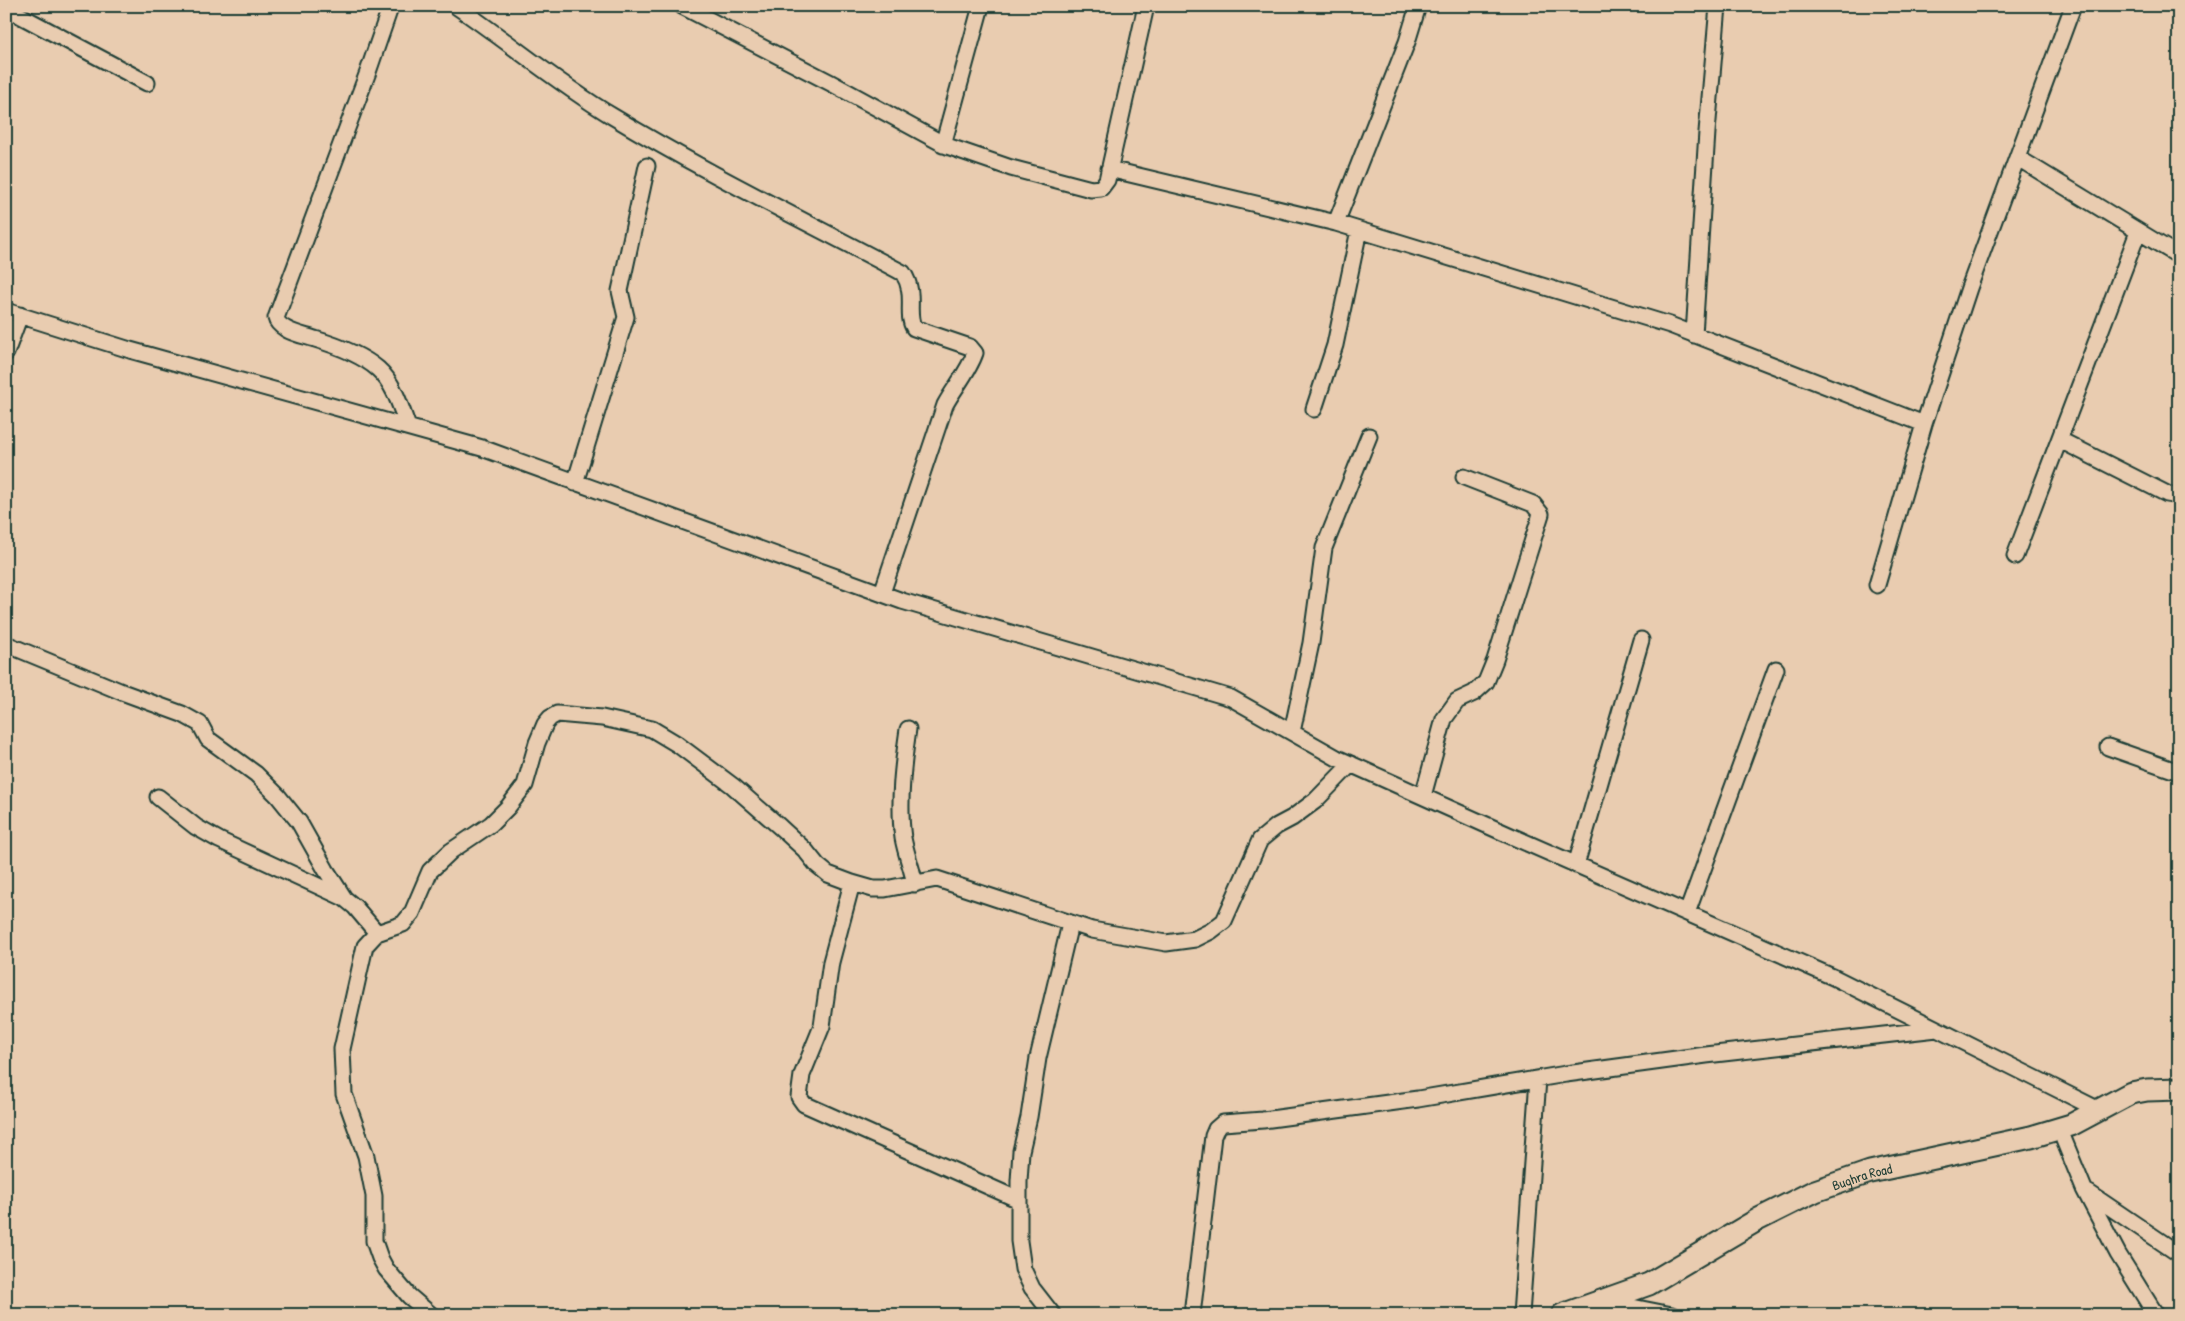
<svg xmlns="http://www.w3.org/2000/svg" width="2185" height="1321" viewBox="0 0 2185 1321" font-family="'Patrick Hand',sans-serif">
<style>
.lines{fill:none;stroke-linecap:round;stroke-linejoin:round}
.street-casing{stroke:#1f3d34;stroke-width:19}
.secondary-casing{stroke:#1f3d34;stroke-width:25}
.street{stroke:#e9ccb0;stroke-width:15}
.secondary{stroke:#e9ccb0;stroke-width:21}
.labels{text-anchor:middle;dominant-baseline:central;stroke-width:5;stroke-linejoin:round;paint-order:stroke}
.street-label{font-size:14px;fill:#1f3d34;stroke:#e9ccb0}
</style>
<rect width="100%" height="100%" fill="#e9ccb0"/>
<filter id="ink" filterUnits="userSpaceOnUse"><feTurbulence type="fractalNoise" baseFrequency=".02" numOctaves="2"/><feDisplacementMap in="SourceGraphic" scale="10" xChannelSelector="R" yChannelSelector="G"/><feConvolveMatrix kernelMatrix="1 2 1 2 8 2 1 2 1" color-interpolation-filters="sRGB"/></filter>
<g filter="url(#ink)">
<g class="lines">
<g class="street-casing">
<path id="street" d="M456,6C509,42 557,83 612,116C706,173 805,221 903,273C917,294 905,314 914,328L970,347L975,353C969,371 954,388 945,405L882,593
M682,6L831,83L947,146L1011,168L1091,189L1101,188L1107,180L1146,6
M6,8L147,83
M389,11L368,72L276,318C277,323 281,326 286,329C294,334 306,336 315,339C335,345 362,355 378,369C394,383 401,408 408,427
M943,145L981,6
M2018,158L2179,256
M1109,169L1336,223L1670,325L1924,424
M1336,223L1407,42L1418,6
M6,311L130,350L482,448L902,601L1231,698L1337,758L1511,836L1833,977L2099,1110
M1694,335L1707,132L1718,6
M6,353L20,315
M1314,409L1335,345L1359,230
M2060,440L2167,494L2179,496
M575,483L626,317L620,291L647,166
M2015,556L2138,232
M1877,585L1924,424L1969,288L2073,6
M6,644L122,692L182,714L200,724L208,739L256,774L278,796L299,822L326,870L344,898L355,907L377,933
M908,729C903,764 898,803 903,838C906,854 912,869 915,884
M1292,732L1311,643L1324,548L1369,436
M2108,747L2179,772
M1423,796L1444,719L1457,701L1474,693L1486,682L1495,660L1541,514L1533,504L1464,477
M158,797L196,827L219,840L344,898
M1576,865L1641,640
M852,883L831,962L822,1026L802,1075L799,1097L804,1104L1019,1200
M1687,913L1776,669
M2059,1128L2084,1189L2118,1254L2156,1315
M2089,1193L2179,1254
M1602,1301L1672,1315
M431,1315L409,1296L386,1269L380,1258L374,1241V1196L366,1156L344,1094L342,1049L365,946L377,933L403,924L412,913L430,871L451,851L491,824L508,807L525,785L537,743L545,724L550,718L557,714L602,718L652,729L677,744L733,786L780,827L805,850L817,865L828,874L852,883L873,889H885L937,879L1092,930L1166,943L1195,939L1211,931L1224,921L1260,840L1277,826L1292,818L1315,801L1351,764
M1053,1315L1032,1288L1023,1269L1019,1241V1181L1021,1151L1029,1117L1038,1058L1070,924
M1192,1315L1213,1136L1216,1129L1223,1123L1263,1120L1418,1099L1566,1074L1706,1055L1937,1029
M1521,1315L1538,1079"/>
</g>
<g class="secondary-casing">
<g id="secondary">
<path id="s1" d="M1562,1315L1649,1284L1759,1219L1815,1191L1870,1172L2031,1137L2071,1125L2131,1093L2147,1090L2179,1089"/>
</g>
</g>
<use href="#street" class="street"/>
<use href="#secondary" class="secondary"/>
</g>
</g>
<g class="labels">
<g class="street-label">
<text stroke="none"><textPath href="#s1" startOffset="332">Bughra Road</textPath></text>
</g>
</g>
<rect width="2185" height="1321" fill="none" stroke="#e9ccb0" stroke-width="25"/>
<rect x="12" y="12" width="2160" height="1296" fill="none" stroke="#1f3d34" stroke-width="2" filter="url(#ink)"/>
</svg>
